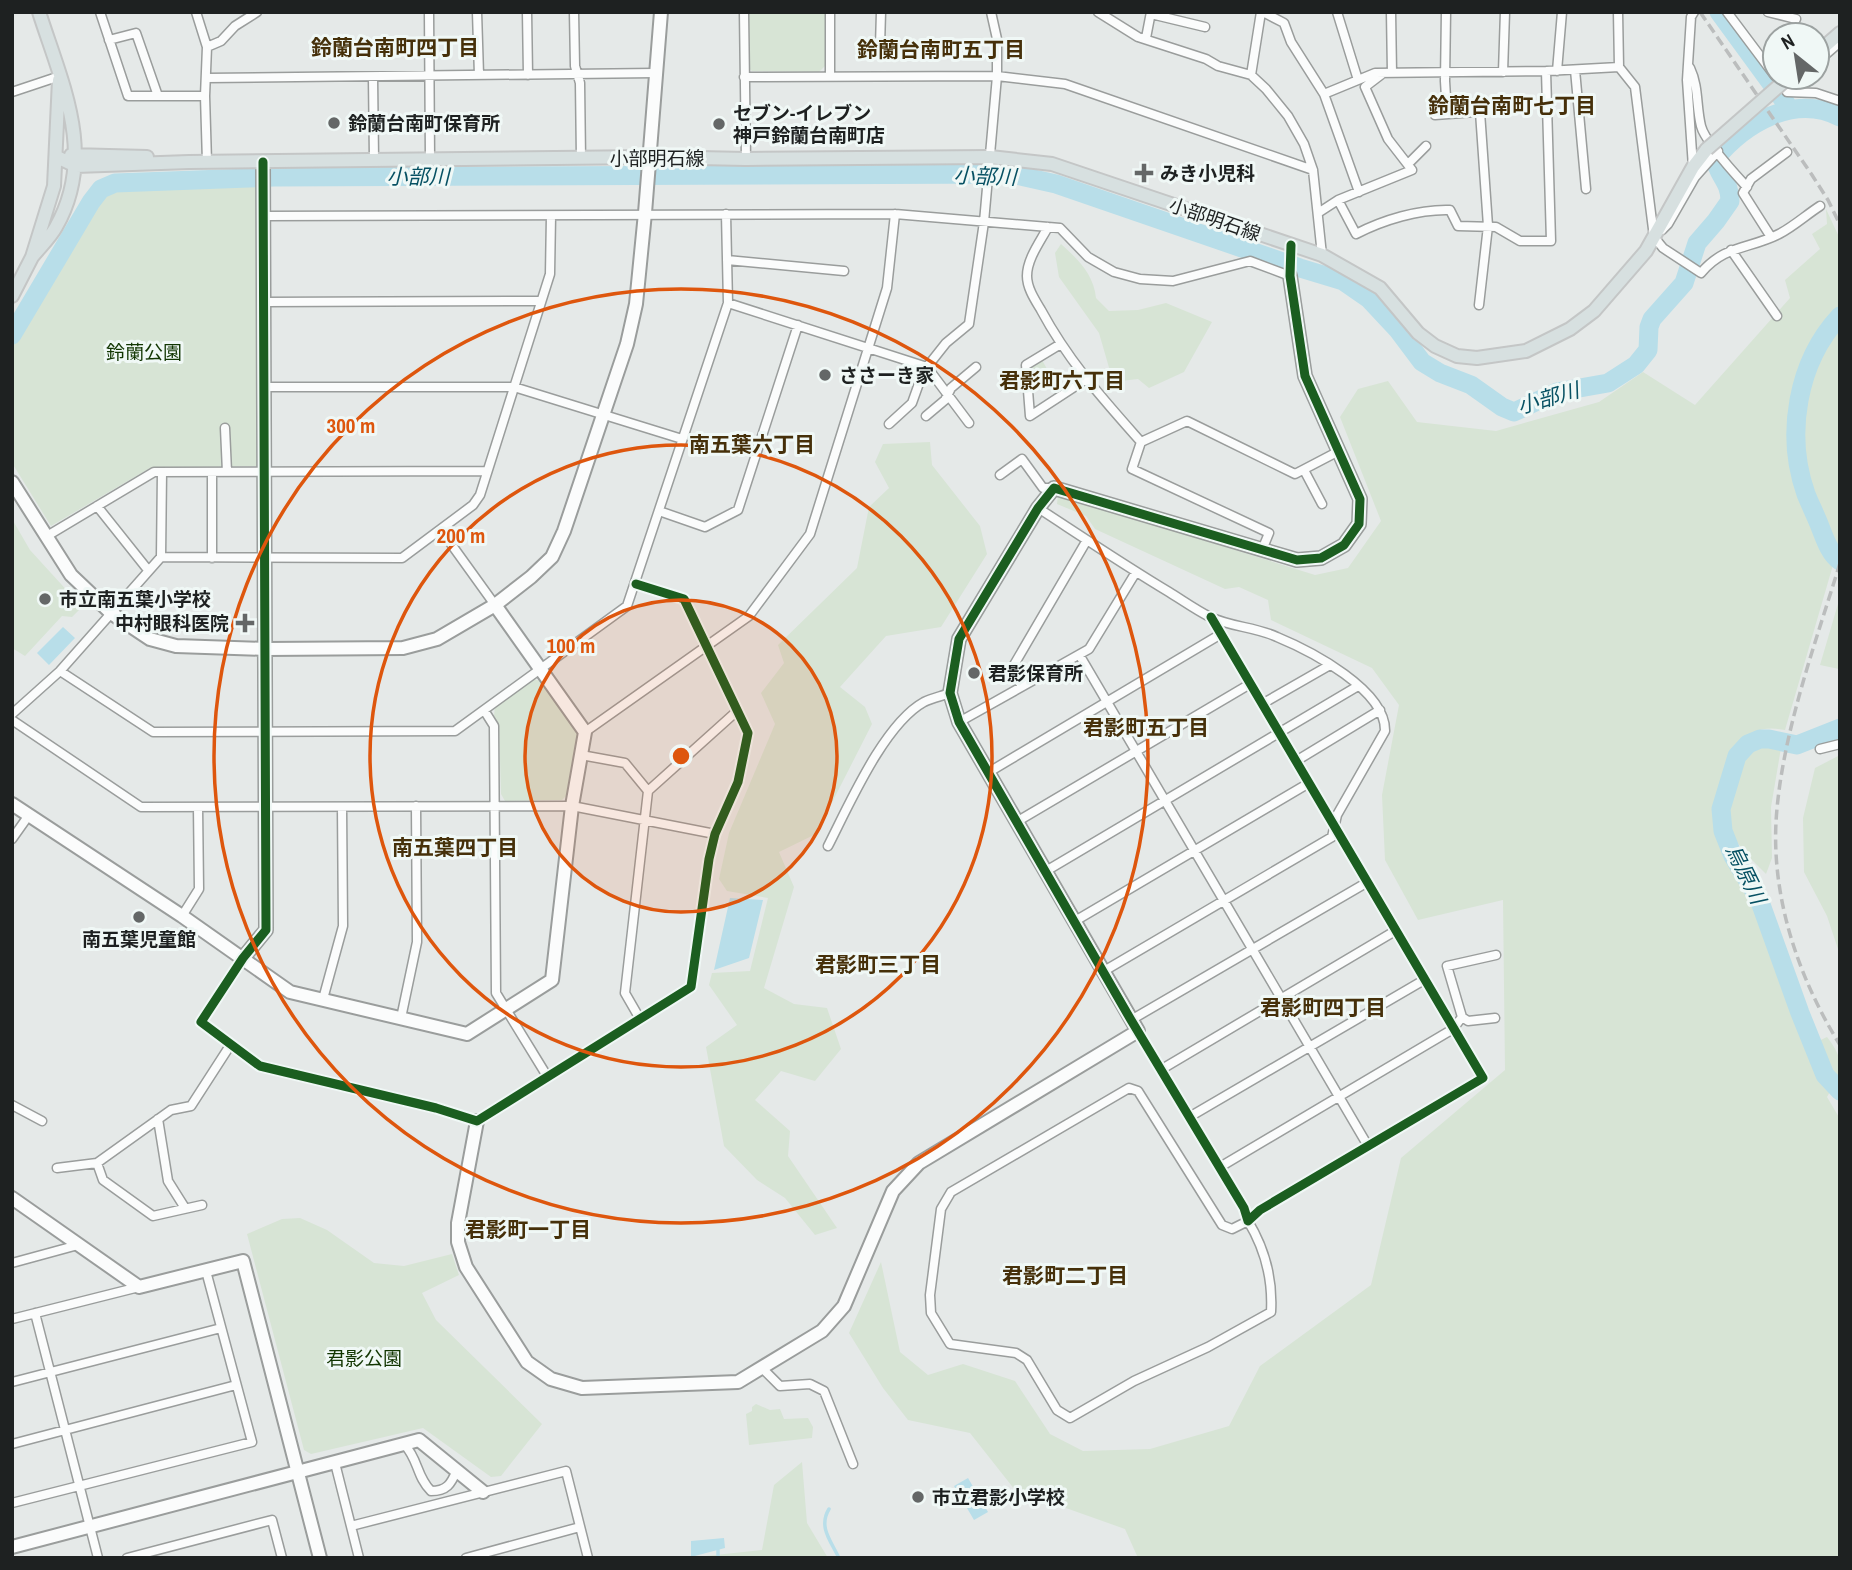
<svg xmlns="http://www.w3.org/2000/svg" width="1852" height="1570" viewBox="0 0 1852 1570" font-family="'Archivo Narrow','Noto Sans JP',sans-serif">
<style>
.green{fill:#d7e4d5}
.water{fill:#b8dee9}
.lines{fill:none;stroke-linecap:round;stroke-linejoin:round}
.stream{stroke:#b8dee9;stroke-width:3.5}
.river{stroke:#b8dee9;stroke-width:19}
.street-casing{stroke:#9a9d9c;stroke-width:11}
.secondary-casing{stroke:#9a9d9c;stroke-width:16}
.primary-casing{stroke:#c4c6c6;stroke-width:16}
.street{stroke:#fbfcfc;stroke-width:8}
.secondary{stroke:#fbfcfc;stroke-width:12}
.primary{stroke:#d7e0e0;stroke-width:12}
.rail{stroke:#bbbdbd;stroke-width:3.5;stroke-dasharray:10 5;stroke-linecap:butt}
.primary-bridge-casing{stroke:#c4c6c6;stroke-width:16;stroke-linecap:butt}
.primary-bridge{stroke:#d7e0e0;stroke-width:12}
.cycleway-casing{stroke:#f0f8f6;stroke-width:13}
.cycleway{stroke:#1b5e20;stroke-width:9}
.ring{fill:none;stroke:#de560d;stroke-width:3.5}
.poi-dot{fill:#646767;stroke:#f0f8f6;stroke-width:2.5}
.labels{text-anchor:middle;dominant-baseline:central;stroke-width:6;stroke-linejoin:round;paint-order:stroke}
.poi-label{font-size:19px;font-weight:bold;fill:#1e2121;stroke:#f0f8f6;text-anchor:start}
.street-label{font-size:19px;fill:#1e2121;stroke:#f0f8f6}
.park-label{font-size:19px;fill:#123602;stroke:#f0f8f6}
.neighbourhood-label{font-size:21px;font-weight:bold;fill:#46300a;stroke:#f0f8f6}
.water-label{font-size:21px;font-style:italic;fill:#075163;stroke:#f0f8f6}
.centre{fill:#de560d;stroke:#f0f8f6;stroke-width:3.5}
.ring-label{font-size:21px;text-anchor:middle;font-weight:bold;fill:#de560d;stroke:#f0f8f6;stroke-width:6;stroke-linejoin:round;paint-order:stroke}
</style>
<rect width="100%" height="100%" fill="#e5e9e8"/>
<path class="green" d="M748,12H826L827,64L819,72L752,71L747,67Z
M256,183L259,368V466L150,468L51,526L12,463V345L58,273L94,205L104,193L118,187Z
M1826,209L1840,239V541L1785,730C1764,726 1750,730 1739,748C1752,752 1765,745 1781,748L1771,807L1772,858L1766,874L1750,858L1732,836L1719,840L1766,905L1787,959L1808,1046L1827,1037C1846,1062 1843,1071 1827,1097L1840,1119V1558H1138L1125,1529L1015,1490L970,1433L908,1420L883,1388L849,1333L881,1262L900,1352L928,1375L963,1364L1015,1381L1050,1434L1083,1451L1150,1449L1229,1426L1260,1366L1371,1285L1401,1158L1505,1070L1503,900L1418,920L1385,860L1382,795L1399,705L1372,668L1271,620L1268,600L1239,587L1225,589L1095,529L1086,516L1057,504L1058,495L1315,575L1348,568L1381,521L1340,417L1358,389L1388,381L1417,422L1496,431L1599,402L1643,372L1695,405L1790,298L1785,280L1820,249L1812,234L1827,224Z
M1061,244C1078,259 1094,275 1096,298L1109,311L1138,310L1166,303L1212,322L1184,372L1149,388L1138,379L1121,381L1110,371L1099,333L1059,277L1055,253Z
M1042,360L1052,378L1033,389L1030,372L1031,366Z
M930,442L932,465L980,526L987,554L941,627L886,636L840,687L865,707L872,724L816,834L779,852L794,887L764,988L794,1004L827,1008L841,1049L815,1081L781,1071L755,1100L790,1131L788,1156L837,1228L815,1235L785,1198L757,1180L724,1146L706,1047L737,1025L709,985L712,973L750,971L768,898L727,891L719,879L729,833L775,724L761,693L784,663L778,645L857,568L869,507L889,488L875,462L883,444Z
M12,519L30,550L82,607L72,617L62,616L25,656L12,648Z
M1840,597V668L1839,669L1820,665Z
M533,679L541,681L579,735L567,795L562,800L505,801L501,794L499,725L494,716L495,706Z
M1840,755V955L1827,916L1804,872L1803,818L1815,768Z
M300,1218L327,1230L374,1263L404,1266L452,1254L459,1275L422,1293L436,1320L542,1424L501,1476L491,1477L423,1428L311,1454L304,1450L247,1234L282,1219Z
M756,1404L770,1410L780,1409L784,1419L808,1418L813,1427L812,1438L749,1445L746,1414L752,1411V1407Z
M802,1462L807,1523L828,1558H687L762,1550L774,1485Z"/>
<path class="water" d="M63,627L75,638L49,665L37,653Z
M730,898L763,900L749,958L714,970Z
M968,1478L988,1512L974,1520L954,1486Z
M724,1538L725,1548L691,1557V1541Z"/>
<g class="lines">
<path class="stream" d="M829,1509C818,1527 831,1541 839,1558
M718,1558V1550"/>
<path class="river" d="M1719,12L1790,109
M1840,316C1797,362 1785,435 1806,494C1810,504 1815,514 1819,524C1824,536 1829,554 1840,561
M12,335L91,202L101,189L115,183L274,177L1012,174L1056,184L1300,268L1343,281L1369,299L1398,330L1422,362L1440,373L1471,385L1502,407L1514,412L1557,392L1608,383L1636,365L1648,350L1649,327L1652,319L1684,283L1697,243L1716,221L1730,201C1730,181 1718,176 1715,159C1744,124 1794,93 1840,117
M1840,728L1797,745L1769,739H1760L1748,744L1737,756L1721,809L1723,831L1733,856L1759,899L1800,1013L1825,1075L1840,1091"/>
<g class="street-casing">
<path id="street" d="M100,12L128,96H205
M196,12L207,47L205,96L207,162
M429,12L430,160
M477,12L479,75
M527,12L528,75
M574,12L575,66L580,83L581,159
M744,12L746,159
M1098,12L1138,37L1206,59L1218,66L1251,75L1266,89L1288,116L1304,144L1313,170L1322,255
M1263,12L1284,23L1291,42L1324,94L1359,192
M1337,12L1358,80
M1391,12L1392,73
M1446,12L1445,81L1447,114
M1618,12L1619,67L1635,87L1654,237L1663,248L1701,273C1724,245 1750,249 1779,234C1793,227 1806,215 1820,206
M1727,12L1775,76
M1768,12L1796,19
M1151,14L1205,27
M1146,38L1151,12
M109,40L136,33L158,96
M880,46L881,12
M207,47L221,41L235,26L257,12
M1817,62L1840,42
M1690,68C1699,87 1696,106 1701,126C1705,142 1735,174 1747,187
M1575,70L1586,189
M1557,71L1562,12
M1503,72L1505,12
M1251,75L1261,12
M830,76V12
M373,77L374,160
M744,77L997,76L1065,84L1313,170
M207,78L655,73
M1780,82L1787,92L1816,93L1840,101
M1785,89L1799,77
M12,92L60,76
M1324,94L1375,73L1546,71L1619,67
M1435,115L1489,111
M1408,164L1426,146
M1693,167L1687,80L1691,17L1694,12
M1338,200L1356,234C1383,220 1419,209 1450,210L1458,226L1496,227L1520,241H1551L1546,71
M1318,213L1338,200L1412,170L1388,139L1365,87L1382,74
M264,216L895,214L1060,228L1088,257L1114,272L1140,279L1173,281L1250,261L1290,276L1291,245
M1048,227C1040,242 1027,259 1027,276C1027,288 1035,300 1041,310C1069,362 1103,399 1141,442
M1662,230L1668,224L1695,177L1718,151
M1771,237L1743,193L1751,179L1787,152
M1731,250L1777,316
M727,260L844,271
M264,302L541,301
M728,303L927,367L969,423
M1479,305L1488,226L1480,112
M1059,345L1026,365L1030,416L1085,380
M265,387H514L682,439
M926,416L945,400L951,388L976,367
M889,424L912,403L922,375L927,367L946,343L969,324L984,222L997,76V39L991,12
M225,428L227,472
M1304,470L1322,504
M212,472V558
M1000,475L1022,459L1043,488H1054
M97,506L148,570
M1038,508C1081,536 1124,565 1169,592C1182,600 1196,610 1210,617C1231,627 1256,627 1277,637C1311,651 1386,690 1385,731L1337,815L1332,837L1104,971
M659,511L705,527L738,510L798,325
M441,530L495,605
M47,536L154,472L487,471
M1262,550L1269,533L1132,469L1141,442L1187,421L1295,474L1339,451
M161,557L162,472
M1080,656L1368,1146
M60,671L153,732L455,731L627,606L728,303L726,214
M1022,686L1011,670L1087,540
M1262,704L1330,665
M484,710L494,726L496,993L547,1076
M12,714L60,671L161,557L402,558L473,505L480,495L550,274L551,216
M12,720L141,807L572,806L715,834
M959,722L1089,649L1136,572
M585,732L749,616L810,534L887,288L895,214
M1820,749L1840,744
M581,755L625,763L648,791
M1296,761L1380,710
M989,772L1221,634
M1018,821L1250,684
M12,839L29,815
M828,846C849,805 884,724 924,702C932,698 942,696 950,693
M1046,871L1358,686
M182,916L199,889L198,807
M1075,921L1309,783
M243,958L201,1022L260,1066L436,1108L477,1121L691,987L709,859L715,834L738,782L748,733L684,599L636,584
M323,999L343,926L342,807
M401,1018L417,942L416,806
M1495,1018L1468,1021L1462,1017L1447,966L1496,955
M640,1019L625,993L648,791L737,711
M1131,1020L1366,883
M1138,1031L1244,1208L1248,1221L1260,1210L1483,1078L1211,617
M1162,1069L1395,931
M1129,1088L1138,1091L1222,1225L1232,1229L1248,1221C1265,1249 1273,1278 1271,1312L1208,1347L1134,1381L1070,1418L1057,1410L1027,1360L1016,1353L950,1344L931,1313L930,1295L941,1209L951,1192Z
M12,1105L42,1121
M1191,1116L1424,980
M158,1119L168,1181L185,1208
M97,1163L103,1180L153,1216L202,1205
M1220,1167L1453,1029L1462,1017
M57,1168L97,1163L171,1110L191,1106L231,1044
M12,1263L78,1245
M35,1313L98,1558
M12,1319L139,1287
M761,1367L780,1386L810,1384L824,1391L853,1464
M12,1382L221,1328
M12,1444L236,1385
M404,1444C419,1460 416,1476 431,1491C447,1491 451,1484 457,1470
M335,1463L359,1558
M12,1503L252,1442L206,1271
M351,1526L566,1471L588,1558
M127,1558L272,1520L282,1558
M466,1558L580,1527"/>
</g>
<g class="secondary-casing">
<path id="secondary" d="M12,482L71,575L111,613L150,639L176,646L266,649L403,648L437,639L495,605L531,577L552,557L564,531L627,344L636,304L645,213L661,12
M12,804L182,916L290,992L467,1034L552,980L572,806L585,732L495,605
M243,958L266,930L263,162
M477,1121L458,1223V1242L466,1267L527,1362L551,1379L582,1388L738,1382L822,1331L844,1306L893,1191L919,1163L1138,1031L959,722L950,693L959,639L1038,508L1054,488L1297,560L1321,558L1344,545L1359,524L1360,499L1305,376L1290,276
M12,1198L139,1287L243,1261L320,1558
M12,1547L419,1440L483,1492"/>
</g>
<g class="primary-casing">
<path id="primary" d="M1817,53L1840,33
M71,155L147,157
M57,157L76,166L189,162L649,157L746,159L990,157L1052,164L1322,255L1380,288L1418,333L1435,346L1457,356L1477,358L1526,351L1570,329L1594,311L1646,251L1693,167L1707,149
M32,257C40,247 50,238 56,227C97,155 62,84 39,12
M12,296L32,257L54,186L59,80"/>
</g>
<use href="#street" class="street"/>
<use href="#secondary" class="secondary"/>
<use href="#primary" class="primary"/>
<path class="rail" d="M1700,12L1812,175L1828,200L1840,225
M1840,563C1815,645 1781,736 1776,822C1772,900 1799,979 1840,1045"/>
<g class="primary-bridge-casing">
<path id="primary-bridge" d="M1707,149L1789,77"/>
</g>
<use href="#primary-bridge" class="primary-bridge"/>
<g class="cycleway-casing">
<path id="cycleway" d="M263,162L266,930L243,958L201,1022L260,1066L436,1108L477,1121L691,987L709,859L715,834L738,782L748,733L684,599L636,584
M1211,617L1483,1078L1260,1210L1248,1221L1244,1208L1131,1020L959,722L950,693L959,639L1038,508L1054,488L1297,560L1321,558L1344,545L1359,524L1360,499L1305,376L1290,276L1291,245"/>
</g>
<use href="#cycleway" class="cycleway"/>
</g>
<circle cx="681" cy="756" r="156" fill="#de560d" fill-opacity=".12"/>
<g class="ring">
<circle cx="681" cy="756" r="156"/>
<circle cx="681" cy="756" r="311"/>
<circle cx="681" cy="756" r="467"/>
</g>
<g class="poi-dot">
<circle cx="334" cy="123" r="7"/>
<circle cx="719" cy="124" r="7"/>
<path d="M1140.5 162.5h7v7h7v7h-7v7h-7v-7h-7v-7h7z"/>
<circle cx="825" cy="375" r="7"/>
<circle cx="45" cy="599" r="7"/>
<path d="M241.5 612.5h7v7h7v7h-7v7h-7v-7h-7v-7h7z"/>
<circle cx="974" cy="673" r="7"/>
<circle cx="139" cy="917" r="7"/>
<circle cx="918" cy="1497" r="7"/>
</g>
<g class="labels">
<g class="poi-label">
<text x="733" y="113">セブン-イレブン<tspan x="733" dy="22">神戸鈴蘭台南町店</tspan></text>
<text x="348" y="123">鈴蘭台南町保育所</text>
<text x="1160" y="173">みき小児科</text>
<text x="839" y="375">ささーき家</text>
<text x="59" y="599">市立南五葉小学校</text>
<text x="229" y="623" text-anchor="end">中村眼科医院</text>
<text x="988" y="673">君影保育所</text>
<text x="139" y="939" text-anchor="middle">南五葉児童館</text>
<text x="932" y="1497">市立君影小学校</text>
</g>
<g class="street-label">
<text x="657" y="158">小部明石線</text>
<text transform="translate(1215 219) rotate(19)">小部明石線</text>
</g>
<g class="park-label">
<text x="144" y="352">鈴蘭公園</text>
<text x="364" y="1358">君影公園</text>
</g>
<g class="neighbourhood-label">
<text x="395" y="47">鈴蘭台南町四丁目</text>
<text x="941" y="49">鈴蘭台南町五丁目</text>
<text x="1512" y="105">鈴蘭台南町七丁目</text>
<text x="1062" y="380">君影町六丁目</text>
<text x="752" y="444">南五葉六丁目</text>
<text x="1146" y="727">君影町五丁目</text>
<text x="455" y="847">南五葉四丁目</text>
<text x="878" y="964">君影町三丁目</text>
<text x="1323" y="1007">君影町四丁目</text>
<text x="528" y="1229">君影町一丁目</text>
<text x="1065" y="1275">君影町二丁目</text>
</g>
<g class="water-label">
<text x="418" y="176">小部川</text>
<text transform="translate(985 176) rotate(2)">小部川</text>
<text transform="translate(1548 398) rotate(-16)">小部川</text>
<text transform="translate(1746 874) rotate(64)">烏原川</text>
</g>
</g>
<circle cx="681" cy="756" r="10" class="centre"/>
<g class="ring-label">
<text x="351" y="433">300 m</text>
<text x="461" y="543">200 m</text>
<text x="571" y="653">100 m</text>
</g>
<rect width="1852" height="1570" fill="none" stroke="#1e2121" stroke-width="28"/>
<g transform="translate(1796 56) rotate(330)"><circle r="33" fill="#f0f8f6" stroke="#9ca2a1" stroke-width="2"/>
<path d="M0-5L12 26L0 18L-12 26Z" fill="#646767"/>
<text y="-10" font-size="19" font-weight="bold" text-anchor="middle" fill="#1e2121">N</text>
</g>
</svg>
